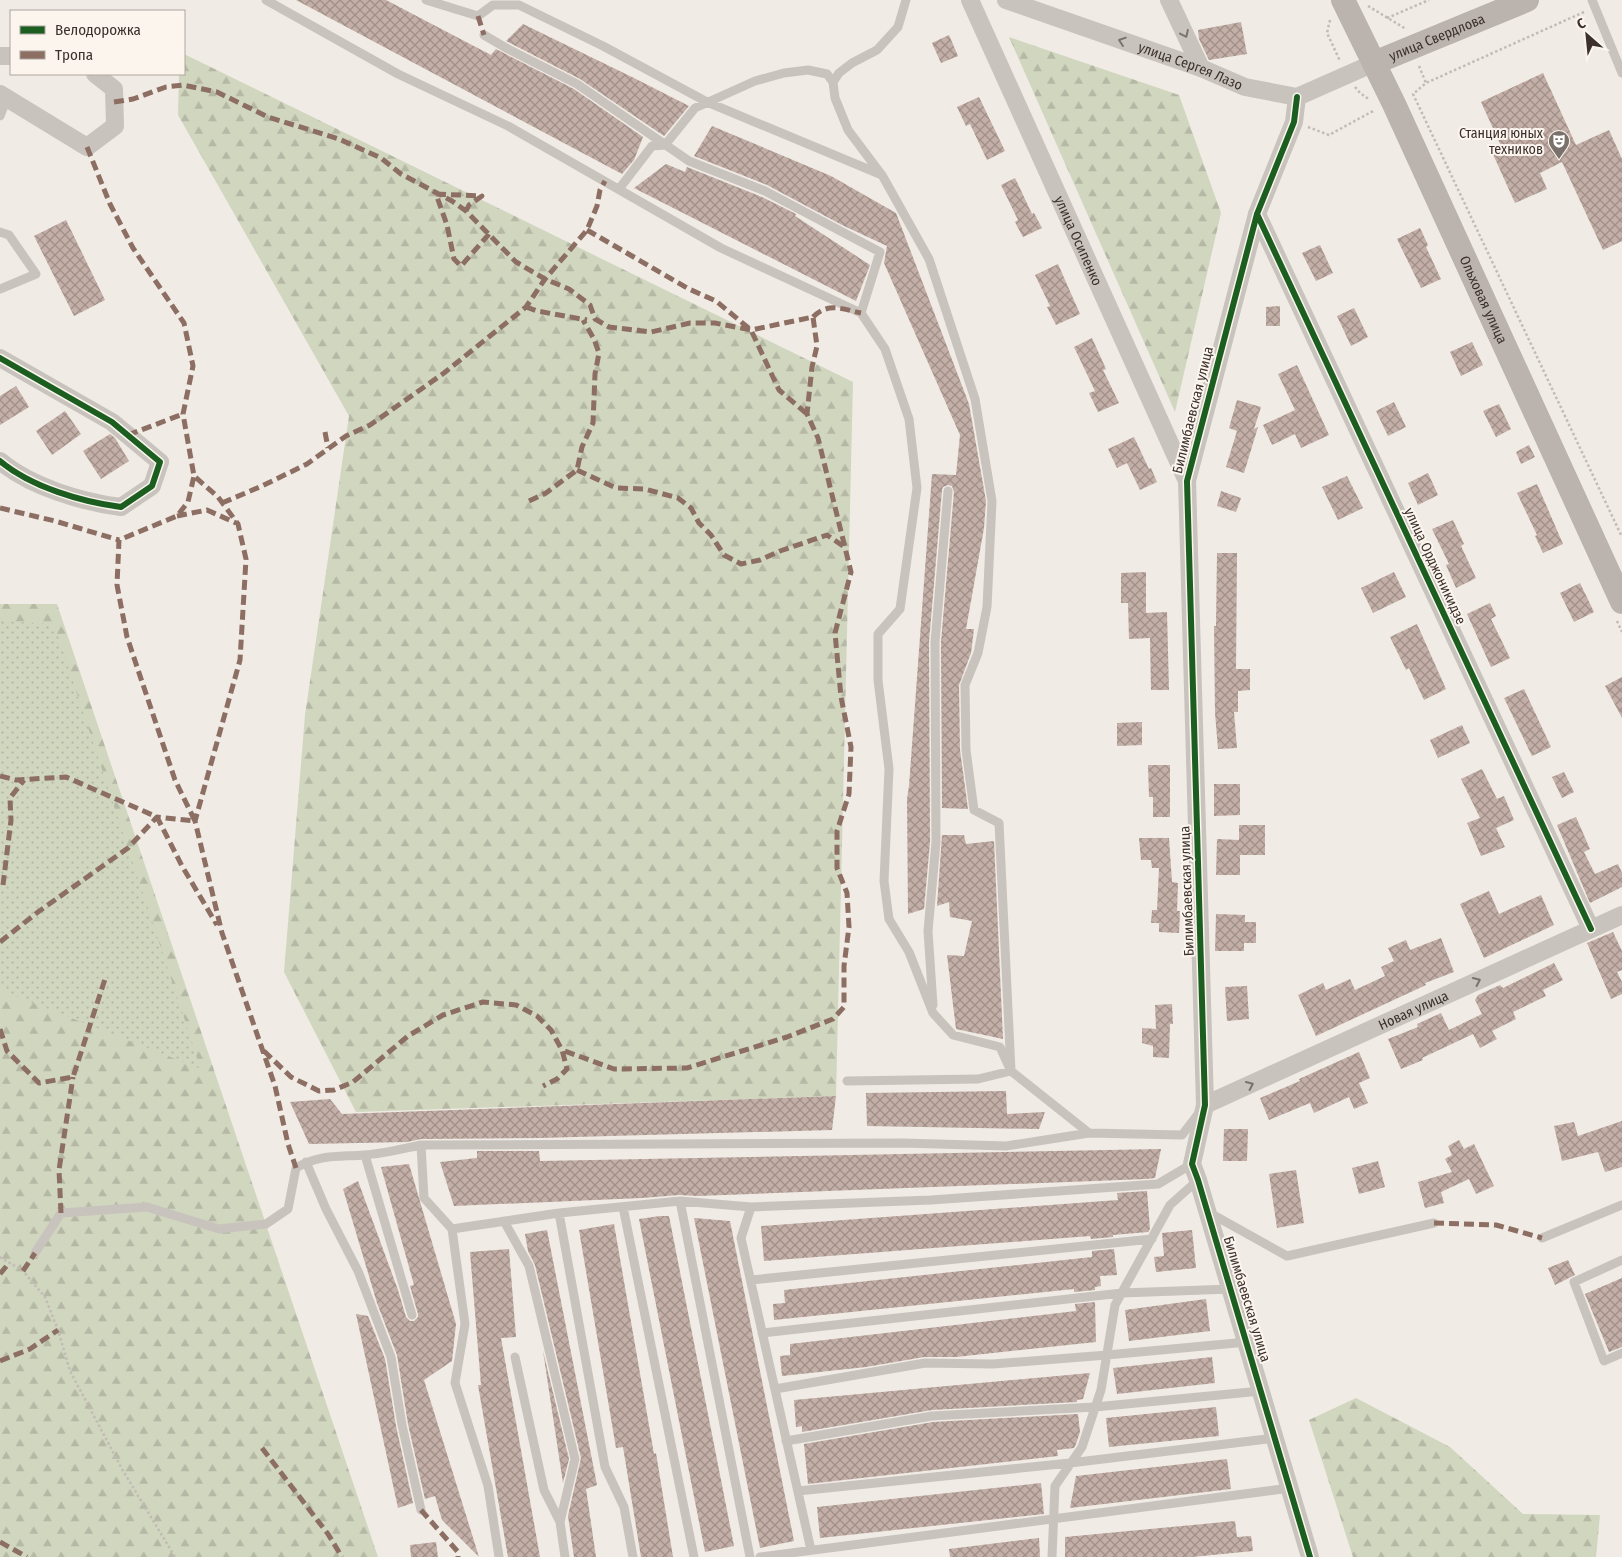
<svg xmlns="http://www.w3.org/2000/svg" width="1622" height="1557" viewBox="0 0 1622 1557" font-family="'Fira Sans Condensed',sans-serif">
<style>
.forest{fill:url(#forest-firs)}
.park{fill:url(#park-dots)}
.building{fill:url(#building-cross-hatch)}
.lines{fill:none;stroke-linecap:round;stroke-linejoin:round}
.path{stroke:#c2bbb6;stroke-width:2.5;stroke-dasharray:2.5 2.5;stroke-linecap:butt}
.service{stroke:#c9c3be;stroke-width:9}
.minor{stroke:#c9c3be;stroke-width:18}
.secondary{stroke:#bab3ae;stroke-width:24}
.quiet{stroke:#8d6e63;stroke-width:5;stroke-dasharray:10 5;stroke-linecap:butt}
.cycleway-casing{stroke:#fbf5ee;stroke-width:9}
.cycleway{stroke:#1b5e20;stroke-width:6}
.oneway{stroke:#7b726d}
.labels{text-anchor:middle;dominant-baseline:central;stroke-width:4;stroke-linejoin:round;paint-order:stroke}
.street-label{font-size:14px;fill:#3b302b;stroke:#fbf5ee}
.poi-label{font-size:14px;fill:#3b302b;stroke:#fbf5ee;text-anchor:end}
</style>
<defs>
<pattern id="forest-firs" width="22" height="20" patternUnits="userSpaceOnUse" patternTransform="scale(1.25)"><rect width="22" height="20" fill="#d1d6bf"/><path d="M5 1l3.5 6h-7zM16 11l3.5 6h-7z" fill="#b4b8a4"/></pattern>
<pattern id="park-dots" width="8" height="8" patternUnits="userSpaceOnUse" patternTransform="scale(1.25)"><rect width="8" height="8" fill="#d1d6bf"/><path d="M2 2h.1M6 6h.1" fill="none" stroke="#b4b8a4" stroke-width="1.8" stroke-linecap="round"/></pattern>
<pattern id="building-cross-hatch" width="8" height="8" patternUnits="userSpaceOnUse" patternTransform="scale(1.25)"><rect width="8" height="8" fill="#c3afa7"/><path d="M0 0l8 8M0 8l8-8" fill="none" stroke="#a08f88"/></pattern>
</defs>
<rect width="100%" height="100%" fill="#f0ebe5"/>
<path class="forest" d="M1009,37L1179,95L1221,213L1175,412Z
M184,54L853,382L836,1096L356,1112L284,972L305,715L349,416L178,115L179,74H184Z
M0,604H57L378,1557H0Z
M1356,1398L1450,1447L1523,1514L1600,1515L1596,1557H1353L1309,1420Z"/>
<path class="park" d="M0,621L54,624L201,1069L0,990Z"/>
<path class="building" d="M296,0H386L491,55L496,49L574,89L643,137L634,160L622,174Z
M1241,22L1247,54L1209,60L1199,39L1198,30Z
M523,24L636,79L689,106L664,136L580,79L506,41Z
M949,35L958,56L941,63L932,43Z
M1543,73L1576,145L1609,130L1622,159V241L1603,250L1562,162L1540,173L1547,189L1515,203L1492,152L1502,148L1481,102Z
M979,97L1005,151L987,160L970,124L966,126L957,107Z
M712,126L831,176L896,213L969,404L986,501L984,528L966,629H974L971,653L959,685L960,750L968,809L942,808L941,642L954,492L952,486L948,485L943,487L942,490L929,642L930,842L924,909L908,914L907,799L909,786L932,474L956,475L960,435L884,263L887,246L842,225L767,185L694,156Z
M666,164L685,172L687,167L762,197L796,214L795,216L870,265L856,301L634,188Z
M1015,178L1032,214L1034,213L1042,228L1023,237L1015,222L1018,220L1001,185Z
M66,220L105,300L74,316L34,236Z
M1420,228L1428,245L1426,247L1441,279L1421,288L1397,239Z
M1320,245L1333,273L1316,281L1302,253Z
M1058,264L1080,314L1056,325L1047,307L1050,306L1035,275Z
M1280,306V326H1266V307Z
M1354,308L1368,337L1351,346L1337,316Z
M1092,338L1106,369L1103,370L1119,403L1098,412L1089,393L1095,391L1074,347Z
M1472,342L1483,365L1461,376L1450,352Z
M1297,365L1329,435L1301,448L1295,434L1272,445L1263,425L1295,410L1278,374Z
M16,386L29,407L0,425V396Z
M1237,400L1261,407L1254,429L1258,427L1244,473L1226,467L1237,431L1229,428Z
M1394,402L1406,427L1388,436L1376,411Z
M1499,404L1511,429L1496,437L1483,411Z
M65,411L81,434L52,455L36,431Z
M110,434L115,438L129,461L101,479L83,451Z
M1134,437L1149,469L1151,468L1157,482L1140,490L1127,463L1117,468L1108,449Z
M1529,445L1535,457L1521,464L1516,452Z
M1428,473L1438,495L1418,505L1408,483Z
M1347,476L1363,508L1338,520L1322,487Z
M1537,484L1563,544L1543,553L1535,536L1537,535L1517,493Z
M1221,491L1241,498L1236,512L1217,506Z
M1453,520L1464,544L1461,546L1476,578L1456,588L1446,565L1449,564L1432,529Z
M1217,553H1237L1236,669H1250V690L1238,691V712H1234L1237,748L1218,749L1215,713L1214,626H1216Z
M1146,572V613L1167,612L1169,690H1151L1150,638L1129,639L1128,603H1121V573Z
M1394,572L1406,597L1373,613L1361,588Z
M1580,583L1594,612L1574,622L1560,593Z
M1490,603L1496,616L1491,619L1510,658L1491,667L1467,614Z
M1417,624L1446,689L1424,700L1409,668L1406,670L1390,637Z
M1622,677V718L1605,686Z
M1524,689L1551,747L1532,756L1504,698Z
M1142,722V745L1117,746V723Z
M1462,725L1470,743L1438,758L1430,740Z
M1148,765H1170V817H1153V797H1149Z
M1482,769L1497,799L1504,796L1514,820L1496,828L1505,847L1481,856L1467,823L1480,818L1461,779Z
M1564,772L1574,792L1562,798L1552,777Z
M1214,784H1240V815L1214,816Z
M1576,817L1590,849L1584,852L1595,874L1618,864L1622,873V887L1590,903L1557,825Z
M1239,825H1265V855H1240V875H1216L1217,839L1239,840Z
M942,835H964L966,844L994,841L1003,1039L956,1029L947,955L964,956L972,921L950,917L949,902L937,906Z
M1139,838H1169L1172,882L1178,883L1177,911H1180L1179,933L1159,932V923H1151L1152,910H1157L1159,868H1152L1151,860H1141Z
M1489,891L1499,914L1541,895L1554,925L1484,958L1460,904Z
M1216,914L1245,915V922H1256V943H1244V951H1215Z
M1613,932L1622,951V970L1617,972L1622,982V994L1611,999L1587,943Z
M1441,938L1454,972L1425,983L1426,985L1316,1036L1298,995L1323,983L1326,990L1350,979L1355,990L1385,976L1381,967L1394,961L1388,948L1406,940L1410,950Z
M1554,963L1563,980L1543,990L1546,996L1513,1012L1516,1019L1492,1031L1497,1039L1480,1048L1473,1034L1422,1058L1423,1060L1401,1069L1388,1039L1418,1027L1417,1024L1441,1013L1449,1030L1482,1014L1475,1000L1478,995L1500,985L1503,988Z
M1247,986L1249,1019L1227,1021L1225,987Z
M1172,1004L1173,1024H1170L1169,1058L1153,1057V1046L1142,1043V1028L1156,1029L1155,1005Z
M1359,1052L1370,1078L1359,1083L1368,1103L1354,1109L1349,1097L1314,1113L1310,1103L1269,1120L1260,1098L1300,1081L1299,1079Z
M1006,1091L1007,1114L1045,1112L1039,1129L867,1126L866,1093Z
M836,1096L832,1130L539,1138L421,1139L407,1142L309,1144L290,1102L330,1099L342,1114Z
M1622,1121V1167L1605,1172L1598,1152L1562,1161L1554,1126L1574,1122L1578,1136Z
M1224,1129H1248L1247,1161H1223Z
M1459,1140L1464,1149L1474,1144L1494,1186L1476,1194L1469,1179L1441,1192L1444,1203L1425,1208L1418,1182L1452,1172L1445,1159L1452,1155L1448,1146Z
M1161,1149L1155,1178L1146,1179L698,1196L679,1195L642,1198L454,1206L440,1162L477,1158V1151H539L540,1161Z
M1378,1161L1385,1187L1359,1194L1352,1168Z
M409,1164L456,1324L452,1361L424,1380L479,1557L442,1520L435,1496L425,1499L408,1424L397,1355L377,1303L343,1189L358,1181L398,1290L406,1317L410,1321H414L418,1317V1314L410,1286L414,1285L381,1167Z
M1296,1170L1304,1223L1277,1228L1269,1174Z
M1147,1191L1150,1229L1148,1232L1113,1235V1237L1091,1239L1090,1236L764,1261L761,1226L1118,1200L1117,1193Z
M660,1216H669L734,1546L705,1552L639,1219Z
M694,1218L730,1221L794,1541L760,1548Z
M614,1224L654,1454L656,1453L673,1557H641L623,1447L616,1448L579,1230Z
M547,1230L597,1485L586,1489L596,1557H574L568,1516L581,1458L535,1265L528,1251L525,1234Z
M1192,1230L1196,1268L1156,1272L1154,1257L1164,1256L1162,1233Z
M509,1249L516,1337L501,1338L540,1557H508L478,1385H481L470,1252Z
M1114,1249L1117,1275L1100,1276L1101,1286L1095,1287V1290L1074,1292V1289L774,1320L773,1304L785,1303L784,1290L1092,1257V1251Z
M1568,1260L1575,1275L1555,1285L1548,1268Z
M1622,1278V1347L1609,1352L1585,1294Z
M1206,1299L1210,1331L1129,1341L1125,1310Z
M1095,1302L1096,1342L956,1357H924L866,1367L782,1376L780,1356L790,1355V1344L1076,1311L1075,1304Z
M356,1314L368,1316L385,1359L396,1426L413,1503L398,1508Z
M543,1351L569,1459L563,1483Z
M1212,1357L1215,1383L1117,1394L1113,1368Z
M1090,1373L1083,1399L1077,1400V1402L932,1410L802,1432V1426L796,1427L794,1400Z
M1216,1407L1219,1436L1109,1447L1106,1418Z
M1078,1414L1080,1432L1076,1444L1074,1448L1057,1450L1058,1456L808,1484L804,1444L933,1422Z
M1227,1459L1231,1489L1070,1508L1076,1476Z
M1041,1483L1044,1514L820,1538L817,1507Z
M1235,1521L1237,1537L1251,1536L1253,1551L1192,1557H1065V1537Z
M1039,1538L1040,1557H950L949,1549Z
M436,1542L438,1557H411L410,1545Z"/>
<g class="lines">
<path class="path" d="M1368,6L1406,29
M1584,12L1426,83L1413,94L1622,537
M1387,18L1429,0
M1330,20L1327,33L1340,61
M1419,66L1426,83
M1355,87L1360,93L1370,100
M1308,127L1329,135L1375,110
M1617,621L1622,632
M0,1257L23,1271L45,1297L58,1330L70,1371L122,1469L175,1557"/>
<path class="service" d="M266,0L398,74L508,126L721,248L861,313L885,349L909,419L917,488L900,609L878,634V680L889,769L884,881L889,919L909,952L933,1013L953,1035L1000,1047L1011,1071L1089,1133
M426,0L478,16L493,5H519L603,46L707,102L882,175L929,259L975,399L992,501L987,607L978,653L965,685L966,750L974,810L999,823L1011,1071L978,1079L847,1081
M1592,0L1622,73
M484,35L508,49L577,84L689,161L765,191L880,252L861,313
M833,82L839,73L852,63L877,50L898,27L906,0
M0,116L7,98
M619,189L652,146L665,145L695,108L755,81L784,73L808,70L827,74L833,82L835,98L848,130L881,174
M0,232L9,235L36,274L0,289
M933,1005L928,931L936,842L935,642L948,491
M421,1145L424,1198L452,1229L559,1213L680,1201L751,1207L931,1200L1158,1184L1192,1164
M365,1155L412,1315
M306,1162L326,1209L358,1271L391,1357L402,1425L421,1510
M680,1201L750,1557
M623,1207L694,1557
M751,1207L741,1238L811,1550
M1208,1212L1287,1256L1434,1223
M559,1213L605,1467L624,1507L633,1557
M504,1221L529,1266L575,1459L560,1522L565,1557
M452,1229L465,1324L455,1383L488,1486L499,1557
M1542,1238L1622,1205
M35,1253L61,1213L147,1207L219,1229L266,1224L288,1209L296,1168C319,1154 339,1157 364,1155C383,1154 402,1149 421,1145L903,1143L1006,1146L1089,1133L1182,1135L1199,1113
M1622,1260L1574,1282L1604,1361L1622,1353
M751,1280L1152,1239
M762,1333L1122,1293L1231,1289
M515,1357L544,1490L560,1522
M775,1389L925,1363L993,1364L1107,1355L1247,1342
M786,1441L932,1416L1095,1407L1261,1391
M798,1491L1070,1463L1275,1438
M760,1557L1290,1488
M1052,1557L1055,1486L1082,1447L1101,1390L1115,1305L1170,1205L1198,1180"/>
<g class="minor">
<path id="s1" d="M970,0L1187,481"/>
<path id="s2" d="M1006,0L1201,68L1245,87L1297,97L1374,63"/>
<path d="M1169,0L1201,68"/>
<path d="M0,56H11"/>
<path d="M0,94L87,147L115,126L114,89L95,74"/>
<path d="M1297,97L1294,122L1257,214L1187,481L1205,1105L1192,1164L1198,1180L1310,1557"/>
<path d="M1257,214L1591,929"/>
<path d="M0,358L112,422L160,462L152,486L121,507C82,502 31,487 0,461"/>
<path id="s3" d="M1205,1105L1622,915"/>
</g>
<g class="secondary">
<path id="s4" d="M1343,0L1394,104L1622,602"/>
<path id="s5" d="M1374,63L1527,0"/>
</g>
<path class="quiet" d="M478,16L484,35
M114,102L133,99L166,87L183,85L217,92L268,117L339,139L381,158L401,174L452,201L466,211
M87,147L110,204L133,248L184,323L193,366L183,414L194,476L218,497L238,524L246,559L240,660L195,821L222,933L275,1086L288,1144L296,1168
M587,230L689,289L716,301L751,330L779,390L807,414
M489,234L461,266L454,259L447,225L436,194L482,196L469,205L466,211L516,262L545,279L569,289L590,305L595,319L609,327L651,332L690,323H715L751,330L813,317L817,346L812,367L807,414L818,438L851,572L835,633L841,697L851,747L849,794L837,831V868L847,893L849,927L844,966V1007L833,1019L787,1037L687,1068L614,1069L562,1050
M526,307L537,311L587,320
M813,317C828,302 842,309 861,313
M325,432L328,448
M128,435L183,414
M577,470L616,488L645,489L678,498L691,508L699,523L711,535L724,555L741,564L760,560L780,551L827,535L843,546
M529,501L546,493L577,470L582,447L593,423L595,374L599,353L594,339L583,320
M222,503L262,486L307,464L346,436L370,425L444,373L526,307L545,279L587,230L597,206L600,190L605,181
M0,508L55,521L119,540
M177,516L207,510L236,523
M0,776L16,780L66,777L157,817L182,866L217,925
M3,885L11,820L10,798L24,780
M0,942L38,912L128,848L157,817L195,821L175,780L127,637L117,585L119,540L177,516L188,502L194,476
M0,1029L7,1051L39,1083L73,1077L106,976
M264,1051L291,1077L319,1091L334,1090L353,1082L408,1036L443,1015L483,1002L516,1005L537,1016L551,1030L562,1050L567,1069L557,1079L543,1086
M61,1213L59,1170L73,1077
M1434,1223L1496,1225L1542,1238
M23,1271L35,1253
M0,1274L9,1263
M0,1361L30,1349L58,1330
M262,1448L328,1534L342,1557
M421,1510L458,1552V1557
M0,1542L27,1557"/>
<g class="cycleway-casing">
<path id="cycleway" d="M1297,97L1294,122L1257,214L1187,481L1205,1105L1192,1164L1198,1180L1310,1557
M1257,214L1591,929
M0,358L112,422L160,462L152,486L121,507C82,502 31,487 0,461"/>
</g>
<use href="#cycleway" class="cycleway"/>
</g>
<defs><path id="oneway-chevron" d="M-2-3.5L2.5 0L-2 3.5" fill="none" stroke-width="1.6" stroke-linecap="round" stroke-linejoin="round" transform="scale(1.25)"/></defs>
<g class="oneway">
<use href="#oneway-chevron" transform="translate(1185 34) rotate(65)"/>
<use href="#oneway-chevron" transform="translate(1122 41) rotate(-161)"/>
<use href="#oneway-chevron" transform="translate(1477 981) rotate(-25)"/>
<use href="#oneway-chevron" transform="translate(1250 1085) rotate(-25)"/>
</g>
<defs>
<g id="theatre-pin" transform="scale(1.125)"><path d="M0 17L-7.5 6A9.5 9.5 0 1 1 7.5 6Z" fill="#7a716c" stroke="#fbf5ee"/><path d="M-5-5.5Q0-4 5-5.5V0Q5 5 0 6Q-5 5-5 0ZM-3.3-2.5H-1v1.5H-3.3ZM1-2.5H3.3v1.5H1ZM-2.8 1Q0 5.5 2.8 1Z" fill="#fff"/></g>
</defs>
<g fill-rule="evenodd">
<use href="#theatre-pin" x="1559" y="141"/>
</g>
<g class="labels">
<g class="street-label">
<text stroke="none"><textPath href="#s5" startOffset="68">улица Свердлова</textPath></text>
<text stroke="none"><textPath href="#s2" startOffset="196">улица Сергея Лазо</textPath></text>
<text stroke="none"><textPath href="#s1" startOffset="264">улица Осипенко</textPath></text>
<text stroke="none"><textPath href="#s4" startOffset="331">Ольховая улица</textPath></text>
<text transform="translate(1193 410) rotate(-76)">Билимбаевская улица</text>
<text transform="translate(1435 566) rotate(65)">улица Орджоникидзе</text>
<text transform="translate(1187 891) rotate(-92)">Билимбаевская улица</text>
<text stroke="none"><textPath href="#s3" startOffset="229">Новая улица</textPath></text>
<text transform="translate(1247 1299) rotate(73)">Билимбаевская улица</text>
</g>
<g class="poi-label">
<text x="1543" y="133">Станция юных<tspan x="1543" dy="16">техников</tspan></text>
</g>
</g>
<rect x="10" y="10" width="175" height="65" fill="#fbf5ee" stroke="#aea6a0"/>
<rect x="20" y="26" width="25" height="8" fill="#1b5e20" stroke="#aea6a0"/>
<text x="55" y="35" font-size="15" fill="#3b302b">Велодорожка</text>
<rect x="20" y="51" width="25" height="8" fill="#8d6e63" stroke="#aea6a0"/>
<text x="55" y="60" font-size="15" fill="#3b302b">Тропа</text>
<g transform="translate(1587 35) rotate(333)" stroke="#fbf5ee" stroke-width="4" paint-order="stroke">
<path d="M0-4L9 19L0 12L-9 19Z" fill="#3b302b"/>
<text y="-8" font-size="14" font-weight="bold" text-anchor="middle" fill="#3b302b">С</text>
</g>
</svg>
